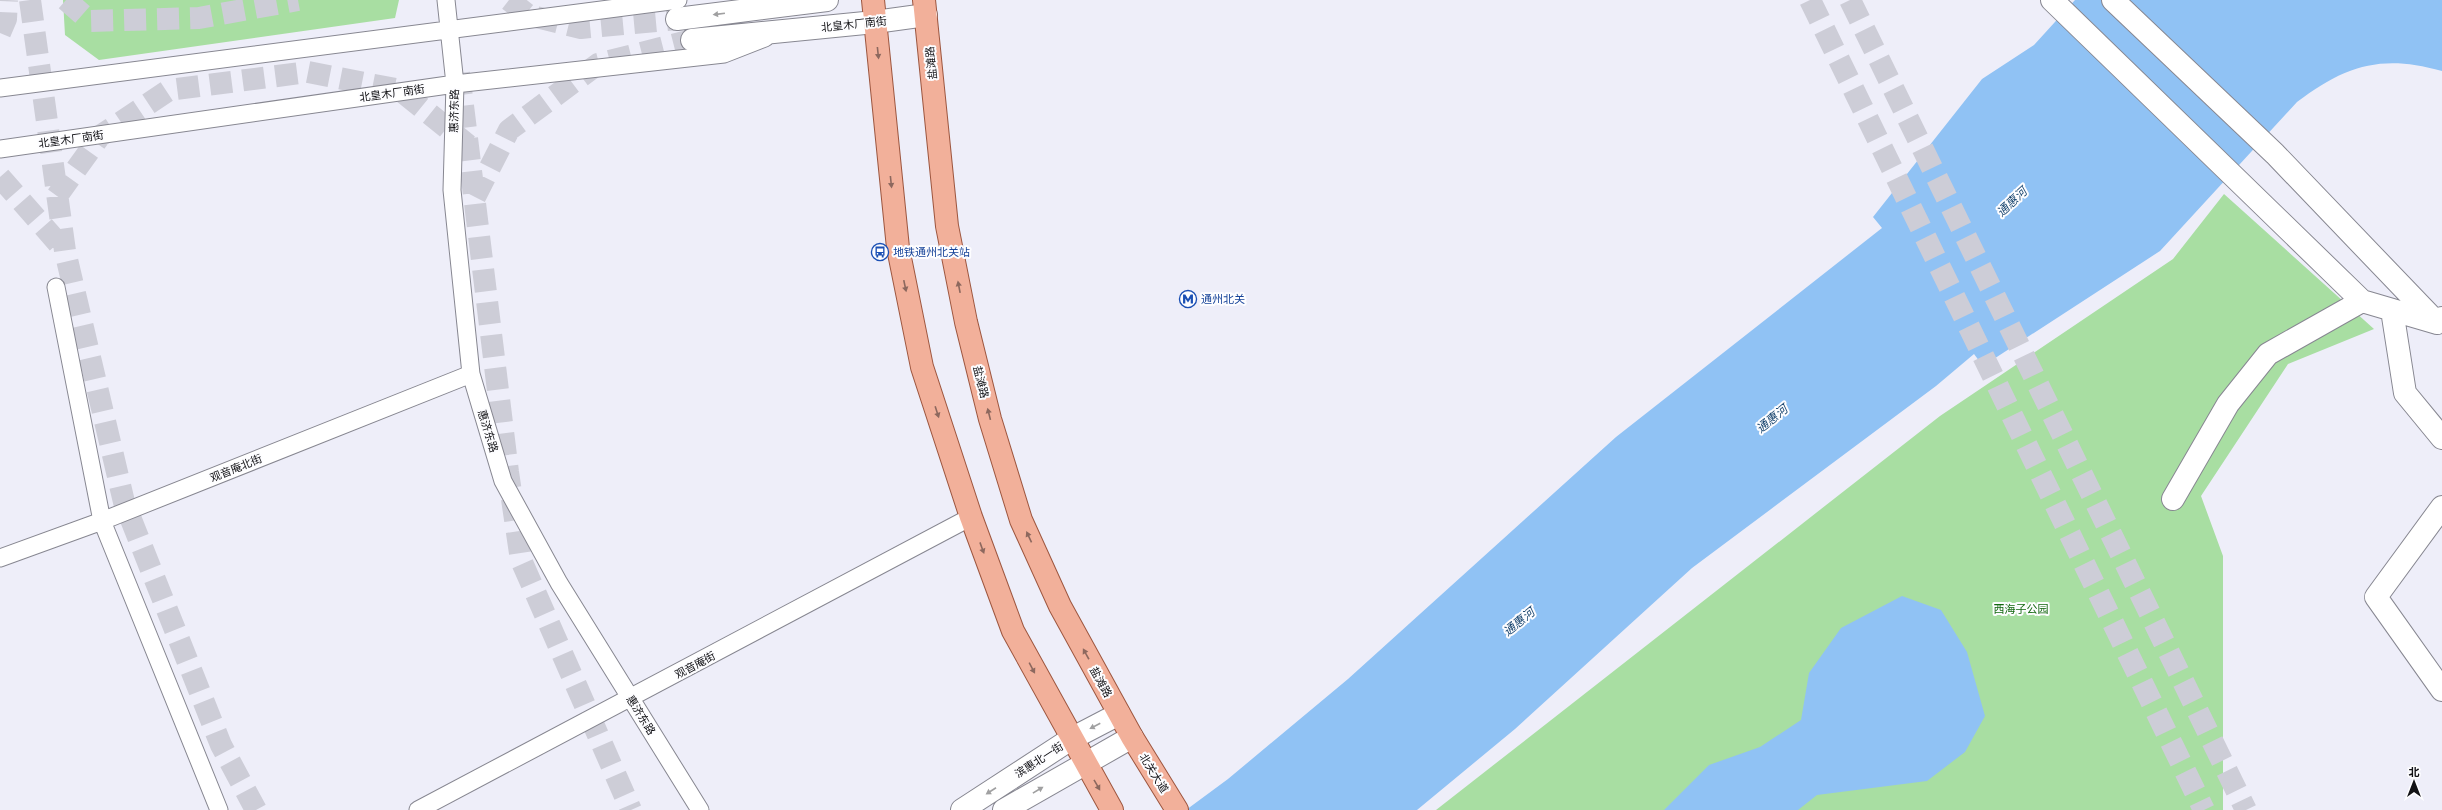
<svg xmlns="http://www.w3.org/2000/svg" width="2442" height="810" viewBox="0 0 2442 810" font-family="'Archivo Narrow','Noto Sans SC',sans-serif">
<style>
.green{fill:#a8dea2}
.water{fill:#90c2f4}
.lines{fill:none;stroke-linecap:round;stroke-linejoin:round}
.tertiary-tunnel{stroke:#cdcdd7;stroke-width:22;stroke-dasharray:22 11;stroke-linecap:butt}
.secondary-tunnel{stroke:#cdcdd7;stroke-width:22;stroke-dasharray:22 11;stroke-linecap:butt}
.pedestrian-casing{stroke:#878791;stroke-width:19}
.minor-casing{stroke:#878791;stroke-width:24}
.tertiary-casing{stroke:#878791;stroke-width:24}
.primary-casing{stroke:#9d563f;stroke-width:24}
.pedestrian{stroke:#fff;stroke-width:17}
.minor{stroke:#fff;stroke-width:22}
.tertiary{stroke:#fff;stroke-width:22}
.primary{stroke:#f2b09a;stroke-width:22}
.oneway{fill:#a0a0a1}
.oneway2{fill:#8d685e}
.labels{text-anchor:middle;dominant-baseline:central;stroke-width:4;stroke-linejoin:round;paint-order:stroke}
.street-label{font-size:11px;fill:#111115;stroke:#fdfdff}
.transit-label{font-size:11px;fill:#164399;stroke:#fdfdff;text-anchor:start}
.park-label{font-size:11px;fill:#12670f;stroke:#fdfdff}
.water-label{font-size:12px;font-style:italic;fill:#1c4871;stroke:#fdfdff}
</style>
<rect width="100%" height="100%" fill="#eeeef9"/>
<path class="green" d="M63,0H399L395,18L99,60L65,35Z
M2224,194L2374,329L2288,364L2201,496L2223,556V810H1436L1940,416L2173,259Z"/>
<path class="water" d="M2075,0H2442V71C2382,54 2346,65 2297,102L2160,251L1983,366L1974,354L1936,386L1692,568L1515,729L1417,810H1186L1228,779L1348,679L1616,437L1882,228L1873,217L1982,79L2034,45Z
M1902,596L1941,610L1967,652L1985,716L1965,752L1927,781L1817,795L1798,810H1664L1709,765L1760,747L1801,720L1809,673L1841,628Z"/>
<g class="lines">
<path class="tertiary-tunnel" d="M30,0L65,251L124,502L221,745L256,810
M66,0L90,21L199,18L298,0
M509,0L528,15L581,28L677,19
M0,33L6,19L7,0
M459,73L508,472L521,560L631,810
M0,177L65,251
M57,196L100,136L169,90L308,72L400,90L468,145
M475,197L509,130L598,64L692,40"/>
<path class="secondary-tunnel" d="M1810,0L2204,810
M1850,0L2246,810"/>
<g class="pedestrian-casing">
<path id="pedestrian" d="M446,0L455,84L452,190L471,374L503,481L559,583L700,810
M0,88L678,0
M0,149L455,84L724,54L765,38
M56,287L102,521L219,810
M0,558L102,521L471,374
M418,810L971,517"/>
</g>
<g class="minor-casing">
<path id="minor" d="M2052,0L2362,301L2437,323L2442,318
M2113,0L2275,154L2437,323
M2392,310L2405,393L2442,438
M2173,499L2228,404L2268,354L2362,301
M2442,507L2376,597L2442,690"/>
</g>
<g class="tertiary-casing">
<path id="tertiary" d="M677,19L827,0
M692,40L875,22L926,15
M962,810L1071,739L1119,714
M1004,810L1132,737"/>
</g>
<g class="primary-casing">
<path id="primary" d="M873,0L898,248L922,367L971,517L1013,631L1112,810
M924,0L947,226L966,322L990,419L1021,520L1060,606L1132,737L1177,810"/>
</g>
<use href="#pedestrian" class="pedestrian"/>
<use href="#minor" class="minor"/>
<use href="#tertiary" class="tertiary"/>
<use href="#primary" class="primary"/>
</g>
<defs><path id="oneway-solid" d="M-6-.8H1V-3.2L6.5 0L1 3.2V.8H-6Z"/></defs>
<g class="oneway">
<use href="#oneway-solid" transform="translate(719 14) rotate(173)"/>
<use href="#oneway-solid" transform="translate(1095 726) rotate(152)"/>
<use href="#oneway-solid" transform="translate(1038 790) rotate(-31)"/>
<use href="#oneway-solid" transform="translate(991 791) rotate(147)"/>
</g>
<g class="oneway2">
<use href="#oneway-solid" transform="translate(878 53) rotate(84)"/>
<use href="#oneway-solid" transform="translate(891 182) rotate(84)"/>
<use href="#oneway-solid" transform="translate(905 286) rotate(78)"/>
<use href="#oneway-solid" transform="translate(959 287) rotate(-101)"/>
<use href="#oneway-solid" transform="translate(937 412) rotate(72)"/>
<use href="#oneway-solid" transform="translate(989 414) rotate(-104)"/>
<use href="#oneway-solid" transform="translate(1029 537) rotate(-115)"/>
<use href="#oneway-solid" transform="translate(982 548) rotate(70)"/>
<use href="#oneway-solid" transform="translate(1086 654) rotate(-119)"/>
<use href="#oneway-solid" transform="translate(1032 668) rotate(62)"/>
<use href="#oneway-solid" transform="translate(1097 785) rotate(60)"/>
</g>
<defs>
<g id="bus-ring" transform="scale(0.9)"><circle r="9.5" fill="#fdfdff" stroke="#1a4fb4" stroke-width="1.5"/><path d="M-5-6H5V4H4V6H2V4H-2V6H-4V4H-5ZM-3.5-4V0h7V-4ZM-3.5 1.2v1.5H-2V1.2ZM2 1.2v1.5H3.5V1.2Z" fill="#1a4fb4"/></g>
<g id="metro-ring" transform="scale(0.9)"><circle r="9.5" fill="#fdfdff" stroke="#1a4fb4" stroke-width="1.5"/><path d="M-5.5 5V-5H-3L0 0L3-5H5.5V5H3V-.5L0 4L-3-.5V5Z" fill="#1a4fb4"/></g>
</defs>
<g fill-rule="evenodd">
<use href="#bus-ring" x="880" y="252"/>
<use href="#metro-ring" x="1188" y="299"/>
</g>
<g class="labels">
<g class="street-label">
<text transform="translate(854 24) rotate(-6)">北皇木厂南街</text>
<text transform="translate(931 63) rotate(-96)">盐滩路</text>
<text transform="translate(392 93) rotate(-8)">北皇木厂南街</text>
<text transform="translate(454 111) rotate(-89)">惠济东路</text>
<text transform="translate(71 139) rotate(-8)">北皇木厂南街</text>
<text transform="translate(981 382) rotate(76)">盐滩路</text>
<text transform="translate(488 431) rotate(73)">惠济东路</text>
<text transform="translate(236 468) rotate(-22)">观音庵北街</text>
<text transform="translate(695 665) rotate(-28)">观音庵街</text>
<text transform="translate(1101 682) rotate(61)">盐滩路</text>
<text transform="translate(641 715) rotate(58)">惠济东路</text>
<text transform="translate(1039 760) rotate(-33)">滨惠北一街</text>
<text transform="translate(1154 773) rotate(58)">北关大道</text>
</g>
<g class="transit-label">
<text x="893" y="252">地铁通州北关站</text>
<text x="1201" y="299">通州北关</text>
</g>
<g class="park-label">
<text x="2021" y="609">西海子公园</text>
</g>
<g class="water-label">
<text transform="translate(2012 202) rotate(-43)">通惠河</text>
<text transform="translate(1772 419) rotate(-39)">通惠河</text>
<text transform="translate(1519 622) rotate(-39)">通惠河</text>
</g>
</g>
<g transform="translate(2414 782)" stroke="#fdfdff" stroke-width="3" paint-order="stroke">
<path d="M0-3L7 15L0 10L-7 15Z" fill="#111115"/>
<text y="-6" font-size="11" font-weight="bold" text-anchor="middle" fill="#111115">北</text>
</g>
</svg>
